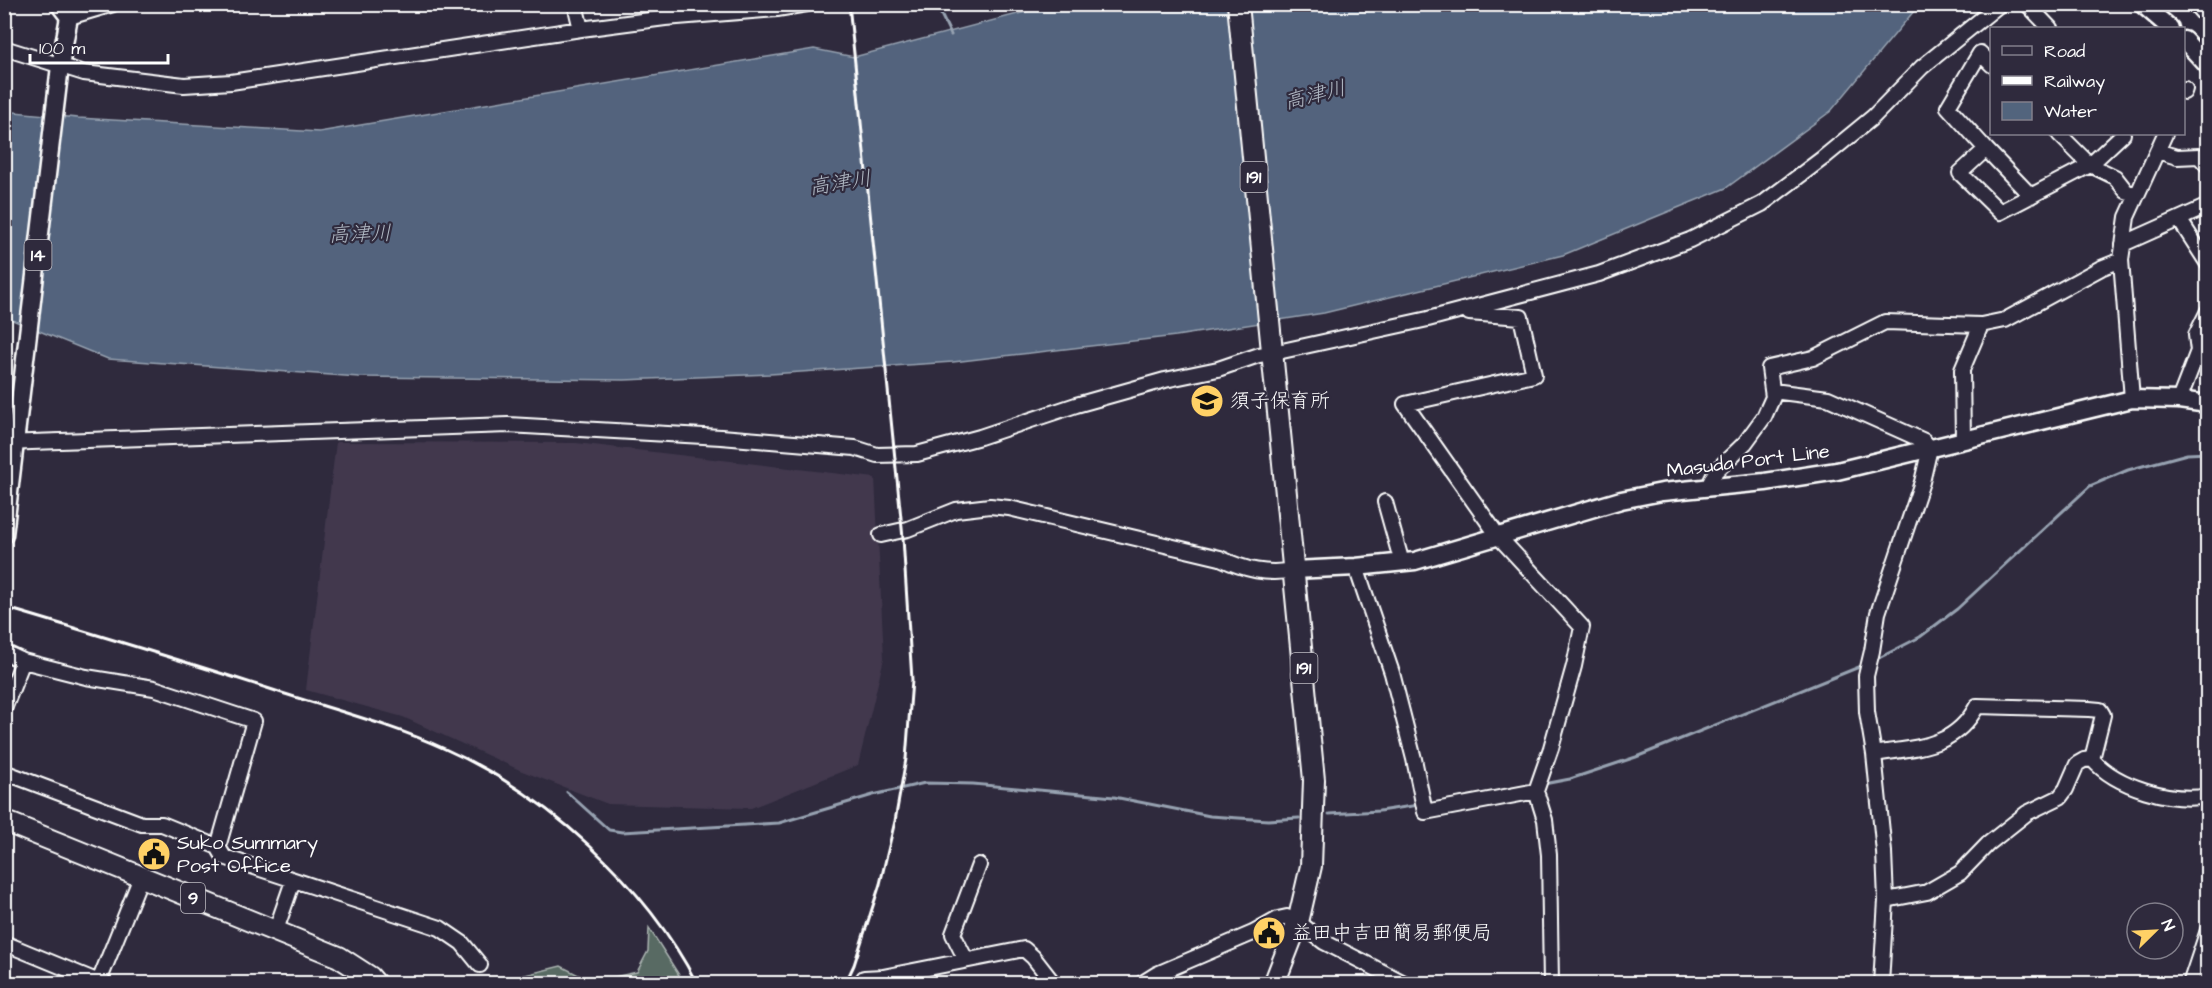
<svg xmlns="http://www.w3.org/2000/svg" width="2212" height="988" viewBox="0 0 2212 988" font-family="'Architects Daughter','Klee One',sans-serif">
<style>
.built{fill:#42394e}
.green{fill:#586b64;stroke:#acb5b2;stroke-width:1.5}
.water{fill:#52647d;stroke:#97a2b1;stroke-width:1.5}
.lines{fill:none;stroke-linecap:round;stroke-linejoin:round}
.stream{stroke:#97a2b1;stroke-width:3}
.minor-casing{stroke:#fff;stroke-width:18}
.major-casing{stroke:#fff;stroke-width:21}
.highway-casing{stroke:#fff;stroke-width:24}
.minor{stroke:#2f2a3d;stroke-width:14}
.major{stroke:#2f2a3d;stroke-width:16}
.highway{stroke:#2f2a3d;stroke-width:20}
.rail{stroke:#fff;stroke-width:3}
.labels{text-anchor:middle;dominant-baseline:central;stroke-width:4.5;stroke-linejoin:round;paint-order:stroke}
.shield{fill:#2f2a3d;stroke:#c1bfc5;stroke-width:1.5}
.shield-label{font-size:18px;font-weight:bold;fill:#fff}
.poi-label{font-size:20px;fill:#fff;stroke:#2f2a3d;text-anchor:start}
.street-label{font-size:20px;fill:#fff;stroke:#2f2a3d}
.water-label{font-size:21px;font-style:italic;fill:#b1b9c4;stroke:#2f2a3d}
</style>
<rect width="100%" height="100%" fill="#2f2a3d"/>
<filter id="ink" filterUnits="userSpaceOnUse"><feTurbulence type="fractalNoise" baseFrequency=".0167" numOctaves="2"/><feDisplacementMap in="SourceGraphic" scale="12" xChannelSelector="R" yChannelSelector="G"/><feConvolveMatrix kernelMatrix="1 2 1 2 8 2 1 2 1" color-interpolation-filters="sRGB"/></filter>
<g filter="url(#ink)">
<path class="built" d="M336,442L576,443L875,478L884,658L858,765L751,808L608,804L522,771L403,717L306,690Z"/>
<path class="green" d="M649,928L684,983H493L561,966L592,982L637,972L648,951Z"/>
<path class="water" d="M1052,5H1919L1831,111L1726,188L1563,255L1324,313L1176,336L953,362L770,374L624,380L359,377L108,359L5,317L4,111L78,118L319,132L814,49L854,57Z"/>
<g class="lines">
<path class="stream" d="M936,4L951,35
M1875,660L1920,637L1957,609L2090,486L2128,470L2187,454L2208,453
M1544,784L1570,779L1636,757L1864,665
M567,792L609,830L622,832L779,823L873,795L925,783L973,784L1114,797L1210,816L1268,820L1299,818
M1429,804L1467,797
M1329,814L1379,811L1419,805"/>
<g class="minor-casing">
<path id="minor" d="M575,4L581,29
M2027,4L2050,28
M2195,4L2208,19
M69,17L113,4
M4,48L84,73L184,85L231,82L581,29L665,18L777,9L807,4
M2184,92L2185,89
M2059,134L2090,165L2123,134
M1986,149L1948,107L1980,53L1992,65
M2157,151L2177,157L2199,156L2208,166
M2031,196L1986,149L1960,173L2000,212L2090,165L2115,177L2126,191L2137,195
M2179,219L2208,264
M2123,244L2208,206
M1469,313L1521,317L1534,375L1405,404L1498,536L1582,627L1574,666L1551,748L1536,791L1545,820L1549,855L1551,984
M1773,391L1828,398L1924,441L1930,448L1922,482L1878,613L1872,651L1866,676L1867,712L1874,754L1884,852L1886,900L1881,984
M2132,399L2121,260L2127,217L2165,134
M2179,400L2198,351L2196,335L2208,311
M1963,440L1962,370L1981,325
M4,443L508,425L721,437L855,448L877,455L917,454L980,437L1076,405L1165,380L1218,369L1259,355L1273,353L1428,319L1599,274L1690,240L1762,204L1823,158L1873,117L1922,67L2000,4
M1708,487L1716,471L1745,443L1764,417L1773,397L1769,368L1813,358L1885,322L1981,325L2005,320L2101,268L2121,260
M1385,502L1402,563
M881,535L908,529L956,510L990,506L1009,508L1220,558C1245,570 1267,575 1294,570
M1356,567L1392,673L1414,759L1425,812L1536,791
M4,652L23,661
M4,709L23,661L86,677L154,688L254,721L218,847L162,824H142L4,772
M1874,754C1916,747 1954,749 1977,706L2089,709L2100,710L2103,715L2092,759L2084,760L2077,764L2066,789L2060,797L2027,813L1988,844L1960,873L1927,892L1886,900
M2092,759C2116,787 2172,803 2208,796
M218,847L224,857L440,928L462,943L480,965
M276,930L293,881
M4,943L99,982
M966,960L953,934L979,865
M864,978L883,977L1024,949L1033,957L1054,984
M98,984L141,877
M1141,984L1157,974L1253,933L1278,919L1287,917L1298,922L1324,942L1406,984
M2190,984L2208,930"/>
</g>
<g class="major-casing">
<path id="major" d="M2142,4L2170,28
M2184,40L2208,66
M4,535L60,66L69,17L59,4
M1294,570L1356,567L1415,561L1621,500L1662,492L1765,482L1837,471L2132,399L2179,400L2208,404"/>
</g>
<g class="highway-casing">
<path id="highway" d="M1238,4L1314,780L1311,866L1298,922L1274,984
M4,821L339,957L370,977L376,984"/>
</g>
<use href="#minor" class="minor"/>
<use href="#major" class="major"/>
<use href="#highway" class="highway"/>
<path class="rail" d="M4,607C95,634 184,661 273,690C330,709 391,724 445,749C547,794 646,885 697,984
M845,984L854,965L880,884L895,821L906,759L912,680L903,538L849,4"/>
</g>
</g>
<defs>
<g id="school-disc" transform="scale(1.725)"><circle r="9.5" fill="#ffd166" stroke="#2f2a3d"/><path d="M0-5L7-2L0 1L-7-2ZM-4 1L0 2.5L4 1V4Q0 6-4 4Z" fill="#111"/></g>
<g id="civic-disc" transform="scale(1.725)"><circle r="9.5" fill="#ffd166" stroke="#2f2a3d"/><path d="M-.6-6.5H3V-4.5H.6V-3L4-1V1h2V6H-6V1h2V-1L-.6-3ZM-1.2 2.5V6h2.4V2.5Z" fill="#111"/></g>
</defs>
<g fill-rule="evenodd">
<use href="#school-disc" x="1207" y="401"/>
<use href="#civic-disc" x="154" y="854"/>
<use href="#civic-disc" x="1269" y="933"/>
</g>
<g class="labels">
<g class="shield">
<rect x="1240.5" y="162" width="27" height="30" rx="4.5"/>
<rect x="24.5" y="240" width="27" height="30" rx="4.5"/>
<rect x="1290.5" y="653" width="27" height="30" rx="4.5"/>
<rect x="181" y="883" width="24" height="30" rx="4.5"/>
</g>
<g class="shield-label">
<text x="1254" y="177">191</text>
<text x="38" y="255">14</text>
<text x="1304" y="668">191</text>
<text x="193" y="898">9</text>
</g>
<g class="poi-label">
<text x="1230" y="401">須子保育所</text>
<text x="177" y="843">Suko Summary<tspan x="177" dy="23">Post Office</tspan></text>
<text x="1292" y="933">益田中吉田簡易郵便局</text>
</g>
<g class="street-label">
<text transform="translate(1748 461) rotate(-7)">Masuda Port Line</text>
</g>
<g class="water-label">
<text transform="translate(1315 95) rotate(-14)">高津川</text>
<text transform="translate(840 183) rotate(-9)">高津川</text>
<text transform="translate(360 234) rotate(-2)">高津川</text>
</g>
</g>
<rect width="2212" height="988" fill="none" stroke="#2f2a3d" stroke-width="24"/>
<rect x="12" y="12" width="2188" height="964" fill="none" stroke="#fff" stroke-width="2" filter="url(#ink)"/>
<rect x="1990" y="27" width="195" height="108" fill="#2f2a3d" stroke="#827f8b" stroke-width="1.5"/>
<rect x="2002" y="46" width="30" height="9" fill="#2f2a3d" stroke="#827f8b" stroke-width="1.5"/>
<text x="2044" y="57" font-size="18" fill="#ffffff">Road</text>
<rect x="2002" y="76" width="30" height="9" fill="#ffffff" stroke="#827f8b" stroke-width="1.5"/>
<text x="2044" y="87" font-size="18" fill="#ffffff">Railway</text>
<rect x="2002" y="102" width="30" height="18" fill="#52647d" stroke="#827f8b" stroke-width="1.5"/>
<text x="2044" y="117" font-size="18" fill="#ffffff">Water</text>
<g transform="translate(2155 931) rotate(66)"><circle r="28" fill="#2f2a3d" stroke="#827f8b" stroke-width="1.5"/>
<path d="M0-4.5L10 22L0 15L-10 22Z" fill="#ffd166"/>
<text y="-9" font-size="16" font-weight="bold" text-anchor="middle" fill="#ffffff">N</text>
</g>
<path d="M30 54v9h138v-9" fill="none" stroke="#ffffff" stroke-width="3"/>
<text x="39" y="54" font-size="18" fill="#ffffff" stroke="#2f2a3d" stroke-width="4.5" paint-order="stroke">100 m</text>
</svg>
